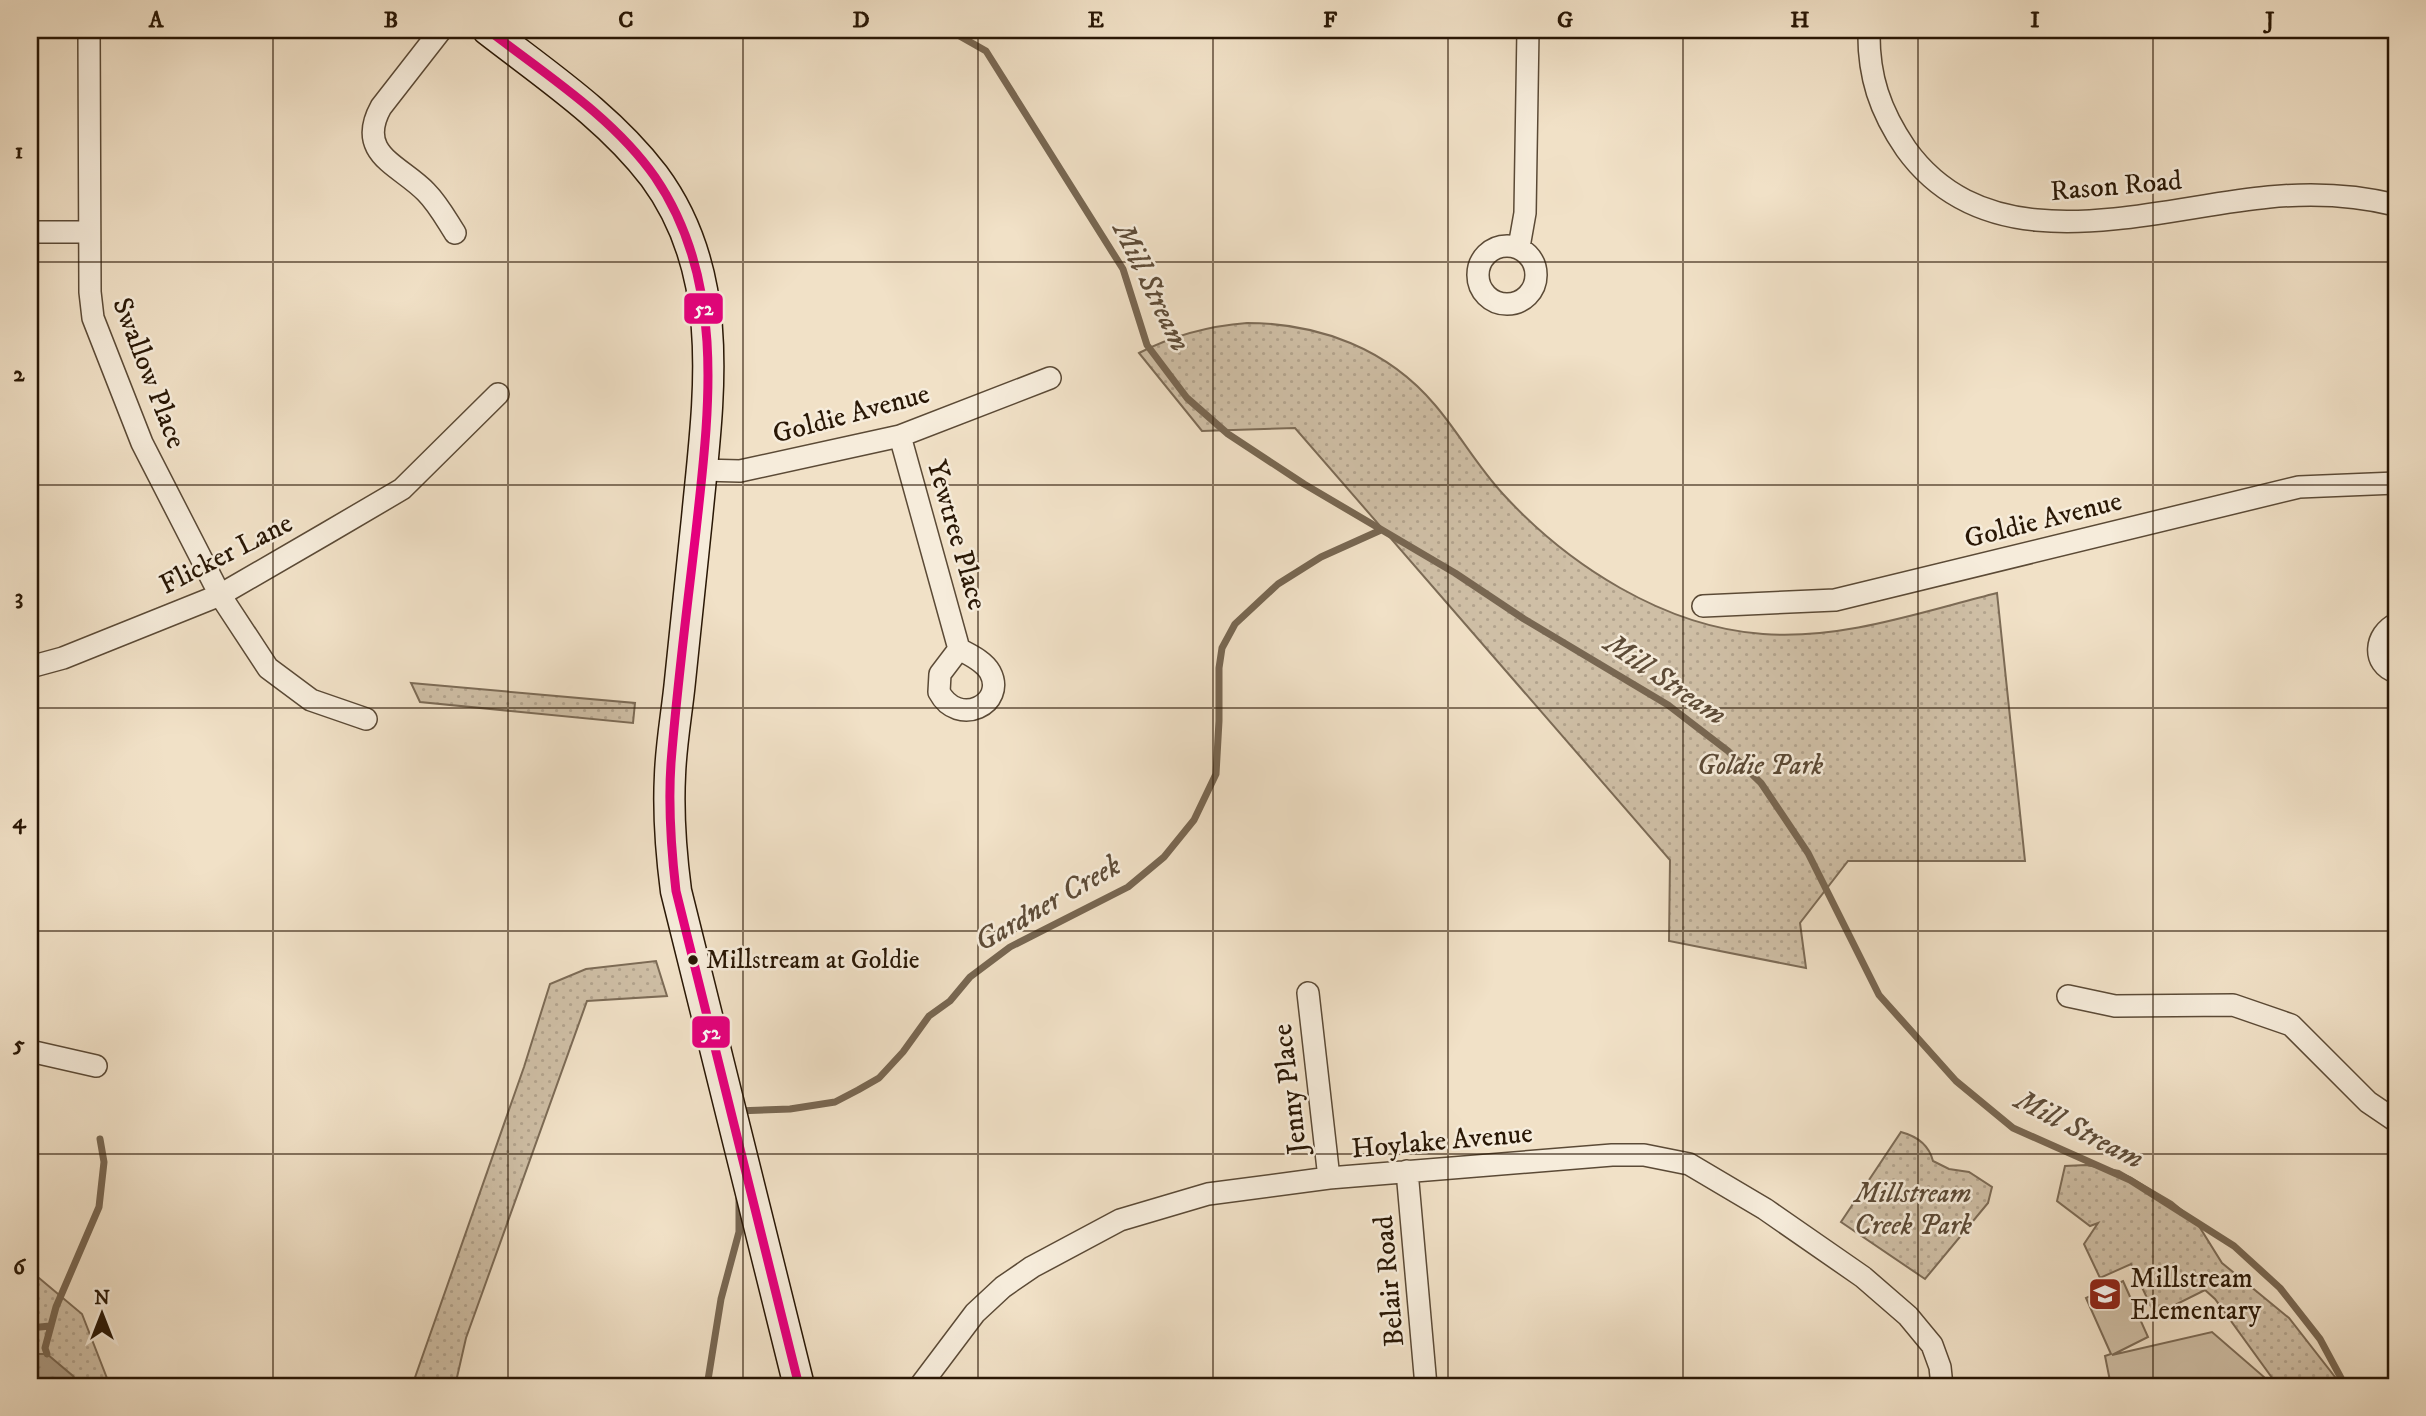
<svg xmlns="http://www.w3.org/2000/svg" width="2426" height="1416" viewBox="0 0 2426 1416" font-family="'IM FELL DW Pica',serif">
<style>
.park{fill:url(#park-dots);stroke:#7c6b56;stroke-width:2}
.pitch{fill:#cfbfa6;stroke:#7c6b56;stroke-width:2}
.water{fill:url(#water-ripples);stroke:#786752;stroke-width:2}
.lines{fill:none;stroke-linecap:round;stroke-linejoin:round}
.stream{stroke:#786752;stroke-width:7}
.minor-casing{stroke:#5b4a36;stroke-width:24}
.secondary-casing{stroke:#291705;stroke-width:33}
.minor{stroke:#f6ecdb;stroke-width:21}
.secondary{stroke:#f6ecdb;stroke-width:30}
.bus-1-casing{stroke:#f6ecdb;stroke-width:14}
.bus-1{stroke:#e5007d;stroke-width:9}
.grid{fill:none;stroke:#291705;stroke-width:2;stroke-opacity:0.55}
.bus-dot{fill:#291705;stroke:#f6ecdb;stroke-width:2.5}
.labels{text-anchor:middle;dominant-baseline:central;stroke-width:5;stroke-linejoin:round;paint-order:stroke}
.bus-label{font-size:26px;fill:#291705;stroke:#f6ecdb;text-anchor:start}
.street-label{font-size:28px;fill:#291705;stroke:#f6ecdb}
.park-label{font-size:28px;font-style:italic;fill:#5b4935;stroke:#f6ecdb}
.poi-label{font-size:28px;fill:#291705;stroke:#f6ecdb;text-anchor:start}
.water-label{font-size:30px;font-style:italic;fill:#5e4c38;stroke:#f6ecdb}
.line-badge{stroke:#f6ecdb;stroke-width:2.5}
.badge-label{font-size:19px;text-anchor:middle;font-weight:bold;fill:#fff}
.neatline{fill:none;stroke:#291705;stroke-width:2.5}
.grid-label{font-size:23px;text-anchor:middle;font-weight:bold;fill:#291705}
</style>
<defs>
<pattern id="park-dots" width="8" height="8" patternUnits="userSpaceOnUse" patternTransform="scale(1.75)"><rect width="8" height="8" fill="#cfbfa6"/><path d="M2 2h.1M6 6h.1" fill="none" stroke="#b2a38d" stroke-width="1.8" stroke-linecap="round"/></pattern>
<pattern id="water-ripples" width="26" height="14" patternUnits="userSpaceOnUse" patternTransform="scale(1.75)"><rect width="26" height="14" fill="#ad9c85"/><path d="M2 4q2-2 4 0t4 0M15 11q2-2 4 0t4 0" fill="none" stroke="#8d7e6b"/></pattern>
</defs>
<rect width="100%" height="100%" fill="#f1e1c7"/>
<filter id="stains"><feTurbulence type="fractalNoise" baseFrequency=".00286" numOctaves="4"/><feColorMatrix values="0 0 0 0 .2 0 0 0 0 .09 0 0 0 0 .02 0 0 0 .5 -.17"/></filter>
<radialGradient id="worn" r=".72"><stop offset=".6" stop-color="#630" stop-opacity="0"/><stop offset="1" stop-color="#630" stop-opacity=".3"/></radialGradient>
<path class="park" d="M1247,323C1319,323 1388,349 1435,405C1459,433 1477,466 1503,494C1568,565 1664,627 1763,634C1842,640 1921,612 1997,593L2025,861H1848L1800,923L1806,968L1669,941L1670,860L1295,428L1202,431L1139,353C1174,335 1208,326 1247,323Z
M411,683L635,703L633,723L420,702Z
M656,961L667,996L587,1001L466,1338L455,1386H412L524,1067L550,984L586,969Z
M1901,1132C1916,1136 1929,1145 1933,1161L1949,1169L1969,1172L1992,1187L1988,1203L1925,1279L1841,1222Z
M2086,1165L2119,1171L2172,1202L2197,1223L2222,1263L2289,1318L2342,1386H2278L2215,1299L2205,1290L2155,1315L2131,1264L2100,1278L2084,1244L2098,1223L2090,1226L2057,1201L2065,1166Z
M39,1278L82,1314L110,1386H30V1280Z"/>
<path class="pitch" d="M2123,1281L2148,1337L2112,1355L2212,1332L2264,1377L2268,1386H2111L2105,1356L2111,1354L2086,1298Z"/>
<path class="water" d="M30,1354H47L73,1376L79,1386H30Z"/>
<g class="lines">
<path class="stream" d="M949,30L986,51L1123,269L1147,345L1187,398L1228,434L1304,484L1455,573L1524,619L1668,705L1728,751L1761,783L1808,853L1879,995L1956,1081L2013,1128L2130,1180L2234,1246L2280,1288L2320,1339L2341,1378V1386
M736,1111L790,1109L835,1102L858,1090L879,1078L903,1052L929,1016L950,1001L970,977L1010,947L1128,887L1164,857L1194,820L1216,774L1219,721V668L1222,648L1235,624L1278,584L1321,557L1381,530
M30,1328L50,1326
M47,1354L45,1348L56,1307L99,1207L104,1162L100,1139
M707,1386L721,1299L739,1232V1198"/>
<g class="minor-casing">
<path id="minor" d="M89,30L90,292L93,318L142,443L220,595L268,668L311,700L366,719
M441,30L381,107C355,154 400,165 426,192C438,204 446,219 455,233
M1869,30C1868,76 1880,111 1906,149C1991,267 2151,208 2269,197C2310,193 2356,195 2396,205
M30,232H88
M1478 275a29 29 0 1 1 58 0a29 29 0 1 1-58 0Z
M1519,247L1525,213L1528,30
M900,436L959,649
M701,470L740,471L900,436L1050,378
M1703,606L1835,600L2299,487L2396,483
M2396,624C2375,634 2371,664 2396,672
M959,649C970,655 984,661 990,672C1007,704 958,728 939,692L940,674Z
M30,667L63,658L220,595L327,533L402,489L498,394
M1308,993L1329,1178
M2068,996L2115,1006L2233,1005L2291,1025L2368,1102L2396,1121
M30,1051L96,1066
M1407,1171L1426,1386
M920,1386L975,1313L1003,1287L1032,1267L1120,1220L1208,1194L1329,1178L1612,1155H1644L1689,1164L1765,1209L1863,1277L1908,1316L1932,1345L1940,1367L1942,1386"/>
</g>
<g class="secondary-casing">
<path id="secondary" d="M488,30C546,75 609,117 654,176C729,277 708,402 697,518C691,572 686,627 680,681C677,712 671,744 670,775C668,814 671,853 676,891L799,1386"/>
</g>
<use href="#minor" class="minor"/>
<use href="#secondary" class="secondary"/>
<g class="bus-1-casing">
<path id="bus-1" d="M488,30C545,74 613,117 655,177C727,282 709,412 696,531C687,609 677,686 671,763C668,806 671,848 676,891L799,1386"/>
</g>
<use href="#bus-1" class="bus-1"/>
</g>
<path class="grid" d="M273,30V1386M508,30V1386M743,30V1386M978,30V1386M1213,30V1386M1448,30V1386M1683,30V1386M1918,30V1386M2153,30V1386M30,262H2396M30,485H2396M30,708H2396M30,931H2396M30,1154H2396"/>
<defs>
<g id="school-square" transform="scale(1.75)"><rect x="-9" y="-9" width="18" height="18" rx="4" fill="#8f2418" stroke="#f6ecdb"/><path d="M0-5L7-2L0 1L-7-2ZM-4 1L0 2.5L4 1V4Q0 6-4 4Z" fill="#fff"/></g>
</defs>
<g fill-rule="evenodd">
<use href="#school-square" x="2105" y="1294"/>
</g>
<circle class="bus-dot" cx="693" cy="960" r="6"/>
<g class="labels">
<g class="bus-label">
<text x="706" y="960">Millstream at Goldie</text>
</g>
<g class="street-label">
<text transform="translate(2116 186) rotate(-5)">Rason Road</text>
<text transform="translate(149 373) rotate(69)">Swallow Place</text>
<text transform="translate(851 414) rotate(-15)">Goldie Avenue</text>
<text transform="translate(2043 520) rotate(-14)">Goldie Avenue</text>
<text transform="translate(957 535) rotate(74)">Yewtree Place</text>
<text transform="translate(226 554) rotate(-27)">Flicker Lane</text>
<text transform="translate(1290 1089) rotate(-97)">Jenny Place</text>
<text transform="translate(1442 1141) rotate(-5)">Hoylake Avenue</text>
<text transform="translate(1389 1281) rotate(-95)">Belair Road</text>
</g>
<g class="park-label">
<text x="1760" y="765">Goldie Park</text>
<text x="1913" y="1193">Millstream<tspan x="1913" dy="32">Creek Park</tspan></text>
</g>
<g class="poi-label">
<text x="2130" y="1278">Millstream<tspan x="2130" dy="32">Elementary</tspan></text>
</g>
<g class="water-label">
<text transform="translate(1151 287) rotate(64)">Mill Stream</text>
<text transform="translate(1665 680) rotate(34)">Mill Stream</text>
<text transform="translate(1048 904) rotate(-30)">Gardner Creek</text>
<text transform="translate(2079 1130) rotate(27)">Mill Stream</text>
</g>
</g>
<g class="line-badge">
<rect x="683" y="292" width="41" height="33" rx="7" fill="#e5007d"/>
<rect x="691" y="1015" width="40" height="34" rx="7" fill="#e5007d"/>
</g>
<g class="badge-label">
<text x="704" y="315">52</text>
<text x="711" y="1039">52</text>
</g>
<rect width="2426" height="1416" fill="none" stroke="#f1e1c7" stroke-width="77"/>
<g transform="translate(102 1314)" stroke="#f6ecdb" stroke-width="5" paint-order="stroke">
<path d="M0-5L12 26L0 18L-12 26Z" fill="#291705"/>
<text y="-10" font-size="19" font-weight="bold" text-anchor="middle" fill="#291705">N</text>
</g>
<rect x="38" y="38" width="2350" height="1340" class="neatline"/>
<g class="grid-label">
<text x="156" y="27">A</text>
<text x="391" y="27">B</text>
<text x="626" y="27">C</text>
<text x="861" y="27">D</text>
<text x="1096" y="27">E</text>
<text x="1330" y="27">F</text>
<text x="1565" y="27">G</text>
<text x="1800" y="27">H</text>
<text x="2035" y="27">I</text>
<text x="2270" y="27">J</text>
<text x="19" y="158">1</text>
<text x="19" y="381">2</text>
<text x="19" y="604">3</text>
<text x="19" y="828">4</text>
<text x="19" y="1051">5</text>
<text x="19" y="1274">6</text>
</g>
<rect width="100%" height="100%" filter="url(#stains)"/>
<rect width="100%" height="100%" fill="url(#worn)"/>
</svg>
